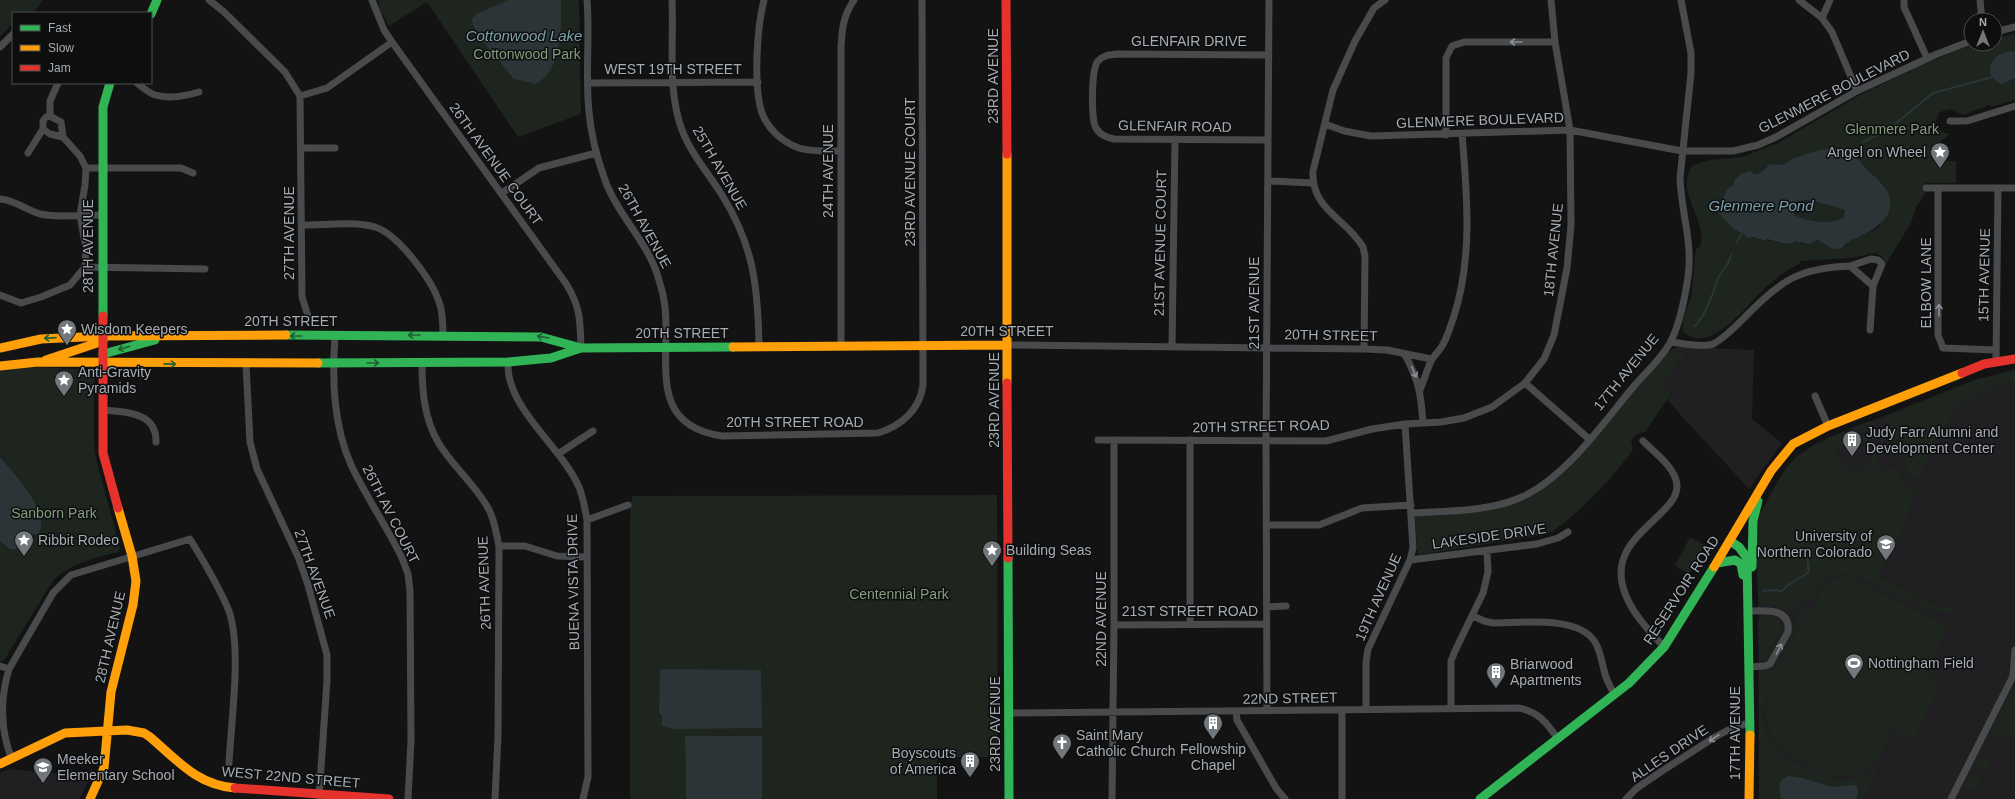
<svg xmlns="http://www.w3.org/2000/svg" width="2015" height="799" viewBox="0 0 2015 799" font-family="Arial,sans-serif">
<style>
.built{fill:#202022}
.green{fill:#1e241e;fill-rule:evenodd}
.water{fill:#2b3538;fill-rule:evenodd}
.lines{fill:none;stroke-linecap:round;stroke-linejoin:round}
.stream{stroke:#2b3538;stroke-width:2}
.street{stroke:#484a4c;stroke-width:7}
.fast{stroke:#30b455;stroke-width:9}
.slow{stroke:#ff9f0a;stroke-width:9}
.jam{stroke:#e5322d;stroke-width:9}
.oneway{stroke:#898f95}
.oneway2{stroke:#1f6132}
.labels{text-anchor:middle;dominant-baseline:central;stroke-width:3;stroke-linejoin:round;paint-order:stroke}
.street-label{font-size:14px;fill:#a5adb4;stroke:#0e0e0f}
.park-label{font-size:14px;fill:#829e7d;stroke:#0e0e0f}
.poi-label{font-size:14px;fill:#a5adb4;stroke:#0e0e0f;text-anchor:start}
.water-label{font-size:15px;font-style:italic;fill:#7da2ae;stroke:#0e0e0f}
</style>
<rect width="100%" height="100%" fill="#131314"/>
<path class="built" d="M1677,347L1754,350L1752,419L1782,443L1749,489L1667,400L1672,392L1662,382L1688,352H1666Z
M2015,370V799H1759L1758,521L1785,469L1797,456L1819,442L1974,380Z
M9,769L91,777L79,799H0V773Z"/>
<path class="green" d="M0,0H43L33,13H13V24L10,26L0,37Z
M378,0H579L581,114L518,137L427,2L389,26L380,10Z
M2015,33V100L1991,107L1990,105L1963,115L1950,109L1940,112C1931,124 1937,133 1951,134C1939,141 1933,147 1933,160L1956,161V183H1925V194L1916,207L1911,223L1886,264L1883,258L1876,253L1850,258L1800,261L1799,264C1787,270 1776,278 1766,287C1749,303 1708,358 1683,331C1680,319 1690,304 1692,293C1693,285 1695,252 1696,250C1698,247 1701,246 1701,242C1705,216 1674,192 1693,165L1709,160L1742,157L1778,143L1860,95L1924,64L1963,48L1980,44H1995V39ZM1839,148L1853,153L1885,187L1890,204L1879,227L1849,242L1845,247L1817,240L1801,244L1800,241H1795L1792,244C1788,243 1784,244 1780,243C1770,241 1759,236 1749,238L1731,227L1717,211V203L1721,202L1727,189L1734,184V180C1741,169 1749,174 1760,173L1766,166L1785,164C1792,155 1827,148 1839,148Z
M1805,200C1813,202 1838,206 1843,210L1844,217C1834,225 1803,222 1794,214L1793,205L1796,202Z
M1666,352H1688L1662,382L1672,392L1645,432L1637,434L1631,440L1633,450C1613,477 1576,517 1548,534L1418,555L1414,515L1490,510L1525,500L1535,494L1570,466Z
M39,367L90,370L94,376V445L96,459L120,547L118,552C94,558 73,563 54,579L3,662L0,661V370Z
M2015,370V381L2004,382L1955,408L1918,479L1909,473L1903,461H1901L1885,422V418L1888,415L1975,380Z
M1869,421L1878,423L1866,430L1881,471L1895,468L1900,477L1916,491L1901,534L1879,578L1915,596L1917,592H1919L1914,604C1908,603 1902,599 1897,597C1863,580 1835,552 1813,601H1803L1791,610L1782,606L1760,605L1758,601C1758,576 1755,548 1758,522C1759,514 1765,505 1769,497C1790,457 1803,448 1844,431L1849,443L1835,449L1841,466L1843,465L1845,467L1850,465L1853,473L1867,467L1873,451L1870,446L1860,444L1857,441L1866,437L1862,428L1853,431L1850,429Z
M997,495L998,757H937V799H762V736H685L686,799H630V513L632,496Z
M1690,537L1705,545L1689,574L1675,566Z
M1840,577C1850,576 1864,580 1869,588L1948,626L1926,671L1933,675L1939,688L1913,740L1892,730L1877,761L1857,775L1844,777L1825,774L1801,762L1795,756L1796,759C1775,748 1764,730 1767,706C1767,700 1770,694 1769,688C1759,707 1762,737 1779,753C1786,759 1797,763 1806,768C1830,780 1851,789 1874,767L1878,770L1863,799H1759V674C1767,667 1773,675 1781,658L1782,659L1768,687L1769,688L1785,657L1782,655L1791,639L1793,640L1809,608L1813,610C1820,595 1823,582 1840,577Z
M1924,595L1926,596L1924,600L1942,609L1946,605L1959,612L1960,615L1919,609L1918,607Z
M1803,605L1808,606L1794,635L1793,634L1796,622L1794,613Z
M1764,615C1774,615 1780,619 1782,630L1769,660L1764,662L1759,656L1758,622Z
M2015,685V732C2006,739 1998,741 1989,735Z
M1979,757L1991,763L1987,770L1984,768L1982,772L1973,767Z
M1971,773L1979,777L1978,781L1981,782L1977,789L1974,788L1972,791L1964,787Z"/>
<path class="water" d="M508,0H561C561,24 562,54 548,74C545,78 540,81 536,84L514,79L485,44L473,25L472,19L476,14Z
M2013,51L2015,53V78L2002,84C1979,74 1992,52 2013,51Z
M1834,148C1850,148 1857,157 1866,168C1874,176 1886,185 1889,196C1897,222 1866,233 1849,242C1845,244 1844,248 1839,249C1830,250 1825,243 1817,240L1809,244L1795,241L1792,244L1781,243L1767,239L1766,241L1754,237L1749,238L1731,227L1717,211V203L1721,202L1727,189L1734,184V180L1740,174L1750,171L1754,174L1760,173C1773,160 1768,166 1785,164C1791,156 1823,149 1834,148ZM1805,200C1812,201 1839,207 1844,210V217C1834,225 1803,222 1794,214L1793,205L1796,202Z
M0,457C13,473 53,513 38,534H25L20,537L19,546L16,549H10L0,541Z
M660,669L761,670L762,728L675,729L662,726V716L659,713Z
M685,736H762V799H686Z
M1788,776L1802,778L1833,787L1855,785C1860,789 1858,794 1856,799H1781L1779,786L1782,779Z"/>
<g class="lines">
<path class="stream" d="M1863,142L1889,129L1933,93L1993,77
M1736,243L1741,235
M1695,326C1707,312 1712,296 1718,279C1721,270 1729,266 1731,255
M1763,591L1774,590L1782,591L1788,585L1808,573C1810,567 1806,563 1808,556"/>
<path class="street" d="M209,0L223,11L285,72L300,96L302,297L308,316
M372,0L384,30L392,42L567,285C581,309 580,321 581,348
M587,0C590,37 585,75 589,112C591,136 597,158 605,180C618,216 649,243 659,280C662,289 664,298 665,307C671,360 646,425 722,436L878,433C901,426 920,410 923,385L922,0
M672,0C674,42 667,90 682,130C691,154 709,174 722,195C754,246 758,288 759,346
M764,0C757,27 753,87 762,113C768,129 782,142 799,148C812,152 827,151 841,151
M1799,0L1822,18
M1830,0L1822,18L1832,32L1857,91
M1904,0V7L1927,58
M1980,0L1982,20
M1995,32L2015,27
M0,47L13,34
M1268,55L1118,54C1110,55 1103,55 1098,61C1091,69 1091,119 1096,128C1100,135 1106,137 1114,139L1268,140
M137,83C142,87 149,93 155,95C169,99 186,96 199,92
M588,83L758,82
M300,96L327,88L392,42
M50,116V101L58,83
M1950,121H1967L2015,106
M1325,124L1344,131L1371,136L1570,130L1682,151H1733L1758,145L1776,137L1857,91L1937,54L1971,41
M43,129L50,134L63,137
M1446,135V58L1452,46L1464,42H1555
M302,148H335
M28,153L43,129V121L46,117L50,116
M86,168H181L193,173
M1268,181L1313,183
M1926,188H2015
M1938,188V335L1943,348L1996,350
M502,193L539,168L596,153
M0,199C15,200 26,210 40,214C60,218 82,215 102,215
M302,225C324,225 355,221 375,227C398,234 432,280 439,302C443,312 443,324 443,335
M85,267L205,269
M0,295L21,303L41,297L70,285L85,267L86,248L80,215L85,185L86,168L80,156L63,137L61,122L50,116
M1870,330L1873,286L1850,266L1871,259L1878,260L1882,264L1873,286
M335,335C332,379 333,426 352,467C367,498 387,527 402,558L408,574L410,590L411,740L408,799
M1671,342C1681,343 1704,348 1713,344C1725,338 1737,325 1746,316C1781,280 1799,268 1850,266
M841,345V47C842,29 843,16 854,0
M1007,345L1364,349L1387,350L1431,359
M1172,347L1175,139
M1364,349L1365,256L1363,247C1346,218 1311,210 1313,171L1333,90L1355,41L1374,8L1385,0
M1405,355C1419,380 1421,395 1423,423
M1996,361L1998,188
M508,362C508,368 508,375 510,380C519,417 563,451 579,487C583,497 585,508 587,520L588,777L583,799
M422,363C422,390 424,418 438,442C452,466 475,484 488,508C495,520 496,533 499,546L498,735L495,799
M246,364L250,442L257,469L299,559L308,585L327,655V681L319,797
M1525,383L1589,439
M1420,390C1424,380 1427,370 1431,361C1433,357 1437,353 1440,349C1447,340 1450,327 1454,316C1473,257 1467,194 1462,134
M1815,396L1828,426
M103,410C118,411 149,412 154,430C156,433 156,438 156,442
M1098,440L1326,441L1372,429L1405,424L1441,422L1464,418L1492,407L1525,383L1544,359L1554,335L1567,268L1571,225L1570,130L1555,42L1551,0
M1643,441C1654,452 1669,463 1675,477C1691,513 1607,531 1623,587C1629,610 1648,630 1664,647
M558,454L593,431
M1411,513C1448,511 1488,512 1522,497C1566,477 1603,423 1634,386C1646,372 1663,357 1671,341C1680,323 1685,297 1688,277C1693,243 1681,211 1680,178L1691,73V53L1681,0
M587,520L628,505
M1266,525H1319L1362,508L1411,505
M499,546H525L557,556L586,557
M1410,560L1537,544L1558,538L1568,532
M1267,607L1286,606
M1748,611C1765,611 1791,607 1788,632L1770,664L1765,666L1749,667
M1473,616L1484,621L1493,623C1521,623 1578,615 1595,642C1601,652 1602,664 1605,674C1607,681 1611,688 1614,694
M1190,624V440
M1114,625L1267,624
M0,666L9,669
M1451,709V661L1455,651L1483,593L1488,572L1487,551
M1342,710V799
M1366,710V663L1368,649L1410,560L1413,548L1405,424
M1236,711L1237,720L1276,788L1285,799
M1267,711L1266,440L1269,0
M1009,713L1518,708C1538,711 1547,723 1558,739
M12,759C0,731 0,698 9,669L53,593L71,575L190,539C204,562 219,586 229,611C242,650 231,721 229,763
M1112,799L1114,625V440
M1626,799L1637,788L1662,771L1715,737L1734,727L1750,723
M1951,799L2013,676L2015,650"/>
<path class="fast" d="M151,14L157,0
M103,316V107L110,83
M286,335L541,337L581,348
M103,354L155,340
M318,363L508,362L551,358L581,348L733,347
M1730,541L1739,547L1747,558L1750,735
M1008,558L1009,799
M1717,563L1735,560L1741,564L1743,575
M1752,567L1753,521L1758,501
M1480,799L1629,683L1664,647L1714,567"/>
<path class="slow" d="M1007,154V383
M733,347L1007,345
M0,348L41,339L103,336L286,335
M46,360L103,341
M0,366L38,362L318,363
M1714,567L1771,471L1793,444L1828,426L1962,373
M0,764L65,733L127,730L144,733L150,737C177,760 197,785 235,788
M90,799L104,768L111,692L133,605L136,581L132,556L118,508
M1749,799L1750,735"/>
<path class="jam" d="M1006,0L1007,154
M103,316V453L118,508
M1962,373L1984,364L2015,359
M1007,383L1008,558
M235,788L389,799"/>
</g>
<defs><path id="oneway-shaft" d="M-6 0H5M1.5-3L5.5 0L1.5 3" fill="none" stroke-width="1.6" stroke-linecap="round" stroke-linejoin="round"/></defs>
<g class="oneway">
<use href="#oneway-shaft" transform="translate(1516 42) rotate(-180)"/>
<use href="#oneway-shaft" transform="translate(1939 310) rotate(-90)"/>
<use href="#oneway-shaft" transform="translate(1414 372) rotate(67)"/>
<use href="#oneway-shaft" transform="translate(1779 649) rotate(-63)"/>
<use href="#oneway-shaft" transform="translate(1714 738) rotate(147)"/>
</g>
<g class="oneway2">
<use href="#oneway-shaft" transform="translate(414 335) rotate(180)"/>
<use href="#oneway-shaft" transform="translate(296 336) rotate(180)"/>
<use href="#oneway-shaft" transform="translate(543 337) rotate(-170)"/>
<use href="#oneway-shaft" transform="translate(50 338) rotate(176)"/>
<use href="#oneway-shaft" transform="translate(124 348) rotate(164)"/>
<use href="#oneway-shaft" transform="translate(373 363)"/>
<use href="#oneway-shaft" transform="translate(170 364) rotate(1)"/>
</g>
<defs>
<g id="sight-pin" transform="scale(1)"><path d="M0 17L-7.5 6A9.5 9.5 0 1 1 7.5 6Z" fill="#72777c" stroke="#0e0e0f"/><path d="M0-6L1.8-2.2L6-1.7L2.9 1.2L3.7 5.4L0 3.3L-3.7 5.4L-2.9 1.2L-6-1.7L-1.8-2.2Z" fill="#fff"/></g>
<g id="building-pin" transform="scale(1)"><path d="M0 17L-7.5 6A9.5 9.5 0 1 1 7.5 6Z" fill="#72777c" stroke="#0e0e0f"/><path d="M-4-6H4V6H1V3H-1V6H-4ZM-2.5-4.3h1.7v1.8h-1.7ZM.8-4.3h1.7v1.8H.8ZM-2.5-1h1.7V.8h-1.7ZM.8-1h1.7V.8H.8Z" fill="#fff"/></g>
<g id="university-pin" transform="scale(1)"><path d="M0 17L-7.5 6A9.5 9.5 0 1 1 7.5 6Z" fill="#72777c" stroke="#0e0e0f"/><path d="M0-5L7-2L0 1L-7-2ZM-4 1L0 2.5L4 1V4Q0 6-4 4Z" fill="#fff"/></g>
<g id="stadium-pin" transform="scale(1)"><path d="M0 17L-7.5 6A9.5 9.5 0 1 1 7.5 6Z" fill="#72777c" stroke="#0e0e0f"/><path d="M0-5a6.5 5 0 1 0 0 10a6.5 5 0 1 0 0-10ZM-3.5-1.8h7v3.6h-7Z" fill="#fff"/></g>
<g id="church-pin" transform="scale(1)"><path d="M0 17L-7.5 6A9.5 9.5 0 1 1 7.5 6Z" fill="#72777c" stroke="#0e0e0f"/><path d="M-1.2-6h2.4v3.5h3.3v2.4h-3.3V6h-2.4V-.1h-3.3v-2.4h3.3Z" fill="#fff"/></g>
<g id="school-pin" transform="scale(1)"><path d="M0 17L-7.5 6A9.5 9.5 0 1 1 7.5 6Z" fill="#72777c" stroke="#0e0e0f"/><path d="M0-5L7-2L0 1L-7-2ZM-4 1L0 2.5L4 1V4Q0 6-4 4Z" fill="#fff"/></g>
</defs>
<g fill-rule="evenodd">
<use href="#sight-pin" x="1940" y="152"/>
<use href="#sight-pin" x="67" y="329"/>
<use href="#sight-pin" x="64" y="380"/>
<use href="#building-pin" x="1852" y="440"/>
<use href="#sight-pin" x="24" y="540"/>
<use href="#university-pin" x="1886" y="544"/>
<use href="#sight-pin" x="992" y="550"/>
<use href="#stadium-pin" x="1854" y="663"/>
<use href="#building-pin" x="1496" y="672"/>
<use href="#building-pin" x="1213" y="723"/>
<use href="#church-pin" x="1062" y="743"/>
<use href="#building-pin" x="970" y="761"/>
<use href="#school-pin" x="43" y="767"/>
</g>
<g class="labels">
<g class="street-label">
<text x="1189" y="41">GLENFAIR DRIVE</text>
<text x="673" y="69">WEST 19TH STREET</text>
<text transform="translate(993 76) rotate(-90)">23RD AVENUE</text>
<text transform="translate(1834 91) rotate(-27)">GLENMERE BOULEVARD</text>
<text transform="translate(1480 120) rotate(-2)">GLENMERE BOULEVARD</text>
<text transform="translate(1175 126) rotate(1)">GLENFAIR ROAD</text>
<text transform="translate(496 164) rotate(54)">26TH AVENUE COURT</text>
<text transform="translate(720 168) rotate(60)">25TH AVENUE</text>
<text transform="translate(828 171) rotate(-90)">24TH AVENUE</text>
<text transform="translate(910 172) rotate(-90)">23RD AVENUE COURT</text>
<text transform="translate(645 226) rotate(61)">26TH AVENUE</text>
<text transform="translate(289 233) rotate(-90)">27TH AVENUE</text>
<text transform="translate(1160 243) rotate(-89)">21ST AVENUE COURT</text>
<text transform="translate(88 246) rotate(-90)">28TH AVENUE</text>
<text transform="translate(1553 250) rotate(-84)">18TH AVENUE</text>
<text transform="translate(1984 275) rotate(-89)">15TH AVENUE</text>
<text transform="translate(1926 283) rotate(-90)">ELBOW LANE</text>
<text transform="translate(1254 303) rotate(-90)">21ST AVENUE</text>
<text x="291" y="321">20TH STREET</text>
<text x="1007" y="331">20TH STREET</text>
<text x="682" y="333">20TH STREET</text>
<text transform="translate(1331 335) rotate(1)">20TH STREET</text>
<text transform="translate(1626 372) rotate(-51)">17TH AVENUE</text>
<text transform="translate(994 400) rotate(-90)">23RD AVENUE</text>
<text x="795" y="422">20TH STREET ROAD</text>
<text transform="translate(1261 426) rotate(-1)">20TH STREET ROAD</text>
<text transform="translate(391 514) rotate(63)">26TH AV COURT</text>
<text transform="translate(1489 536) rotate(-8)">LAKESIDE DRIVE</text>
<text transform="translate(315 574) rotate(70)">27TH AVENUE</text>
<text transform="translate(573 582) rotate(-91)">BUENA VISTA DRIVE</text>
<text transform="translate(484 583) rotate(-92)">26TH AVENUE</text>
<text transform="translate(1681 590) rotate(-57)">RESERVOIR ROAD</text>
<text transform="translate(1378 597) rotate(-66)">19TH AVENUE</text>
<text x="1190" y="611">21ST STREET ROAD</text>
<text transform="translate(1101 619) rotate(-90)">22ND AVENUE</text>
<text transform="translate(110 637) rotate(-77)">28TH AVENUE</text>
<text transform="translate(1290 698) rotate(-1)">22ND STREET</text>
<text transform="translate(995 724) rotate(-90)">23RD AVENUE</text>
<text transform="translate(1735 733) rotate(-90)">17TH AVENUE</text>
<text transform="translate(1669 753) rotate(-34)">ALLES DRIVE</text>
<text transform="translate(291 777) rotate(5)">WEST 22ND STREET</text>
</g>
<g class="park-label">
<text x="527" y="54">Cottonwood Park</text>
<text x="1892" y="129">Glenmere Park</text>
<text x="54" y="513">Sanborn Park</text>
<text x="899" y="594">Centennial Park</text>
</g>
<g class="poi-label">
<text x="1926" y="152" text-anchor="end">Angel on Wheel</text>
<text x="81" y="329">Wisdom Keepers</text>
<text x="78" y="372">Anti-Gravity<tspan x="78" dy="16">Pyramids</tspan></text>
<text x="1866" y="432">Judy Farr Alumni and<tspan x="1866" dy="16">Development Center</tspan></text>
<text x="1872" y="536" text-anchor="end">University of<tspan x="1872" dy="16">Northern Colorado</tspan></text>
<text x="38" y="540">Ribbit Rodeo</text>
<text x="1006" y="550">Building Seas</text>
<text x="1868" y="663">Nottingham Field</text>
<text x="1510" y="664">Briarwood<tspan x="1510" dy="16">Apartments</tspan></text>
<text x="1076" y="735">Saint Mary<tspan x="1076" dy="16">Catholic Church</tspan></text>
<text x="1213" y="749" text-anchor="middle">Fellowship<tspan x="1213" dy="16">Chapel</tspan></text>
<text x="956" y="753" text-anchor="end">Boyscouts<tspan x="956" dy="16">of America</tspan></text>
<text x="57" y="759">Meeker<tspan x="57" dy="16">Elementary School</tspan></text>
</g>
<g class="water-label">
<text x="524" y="35">Cottonwood Lake</text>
<text x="1761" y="205">Glenmere Pond</text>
</g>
</g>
<rect x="12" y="12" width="140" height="72" fill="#0e0e0f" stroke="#4a4e51"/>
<rect x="20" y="25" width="20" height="6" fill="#30b455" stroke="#4a4e51"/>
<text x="48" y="32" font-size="12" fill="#a5adb4">Fast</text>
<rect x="20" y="45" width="20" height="6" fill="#ff9f0a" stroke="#4a4e51"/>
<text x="48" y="52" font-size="12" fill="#a5adb4">Slow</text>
<rect x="20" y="65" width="20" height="6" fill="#e5322d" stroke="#4a4e51"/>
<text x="48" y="72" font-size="12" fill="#a5adb4">Jam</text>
<g transform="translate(1983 32)"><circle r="19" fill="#0e0e0f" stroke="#4a4e51"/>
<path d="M0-3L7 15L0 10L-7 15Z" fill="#72777c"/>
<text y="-6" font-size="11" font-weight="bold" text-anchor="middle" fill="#a5adb4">N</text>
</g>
</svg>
